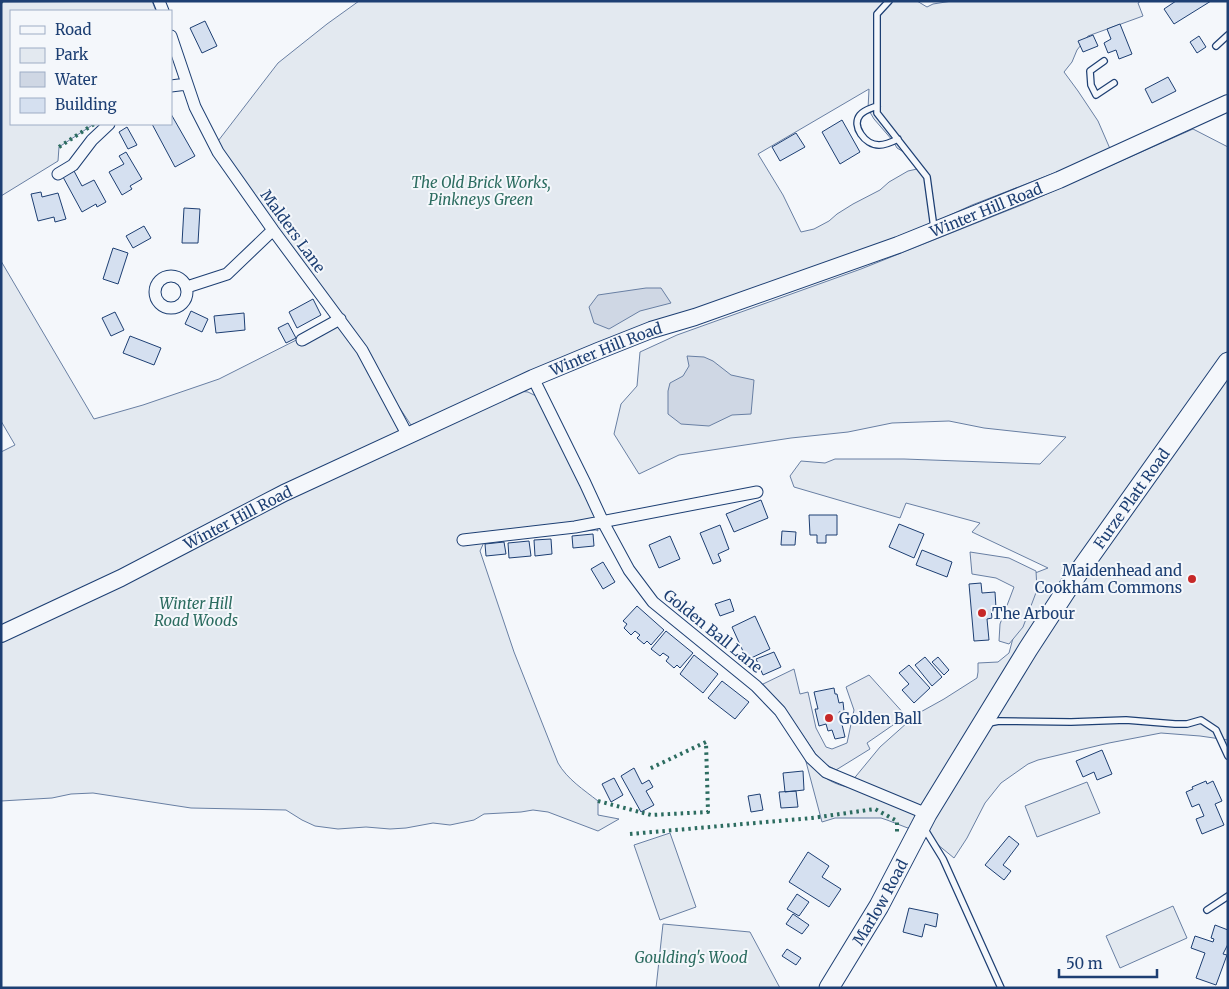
<svg xmlns="http://www.w3.org/2000/svg" width="1229" height="989" viewBox="0 0 1229 989" font-family="Merriweather,serif">
<style>
.green{fill:#e3e9f0;stroke:#687fa3;fill-rule:evenodd}
.parking{fill:#e3e8f0;stroke:#687fa3}
.water{fill:#cfd7e4;stroke:#687fa3}
.building{fill:#d5e0f0;stroke:#1d3f73}
.lines{fill:none;stroke-linecap:round;stroke-linejoin:round}
.lane-casing{stroke:#1d3f73;stroke-width:8}
.street-casing{stroke:#1d3f73;stroke-width:13}
.secondary-casing{stroke:#1d3f73;stroke-width:18}
.primary-casing{stroke:#1d3f73;stroke-width:21}
.lane{stroke:#f4f7fb;stroke-width:5.5}
.street{stroke:#f4f7fb;stroke-width:11}
.secondary{stroke:#f4f7fb;stroke-width:16}
.primary{stroke:#f4f7fb;stroke-width:19}
.hedge{stroke:#2c6c60;stroke-width:4;stroke-dasharray:2.5 4;stroke-linecap:butt}
.poi-dot{fill:#c62828;stroke:#f4f7fb;stroke-width:2}
.labels{text-anchor:middle;dominant-baseline:central;stroke-width:4;stroke-linejoin:round;paint-order:stroke}
.park-label{font-size:15px;font-style:italic;fill:#2c6c60;stroke:#f4f7fb}
.street-label{font-size:15px;fill:#1d3f73;stroke:#f4f7fb}
.poi-label{font-size:15px;fill:#1d3f73;stroke:#f4f7fb;text-anchor:start}
</style>
<rect width="100%" height="100%" fill="#f4f7fb"/>
<path class="green" d="M152,1L156,11H11V124H94L59,147L58,161L1,196V2Z
M359,1H917L927,7L933,4L952,1H1141L1138,3L1143,16L1088,36L1077,50L1072,62L1064,72L1078,91L1098,121L1111,151L972,205L935,222L411,425L339,317L215,145L278,63L327,24ZM869,89L868,109L874,119L893,141L897,148L902,151L917,166V169L908,171L889,182L880,190L853,204L837,214L829,221L814,229L801,232L783,195L758,154Z
M1193,129L1228,147V740L1200,736L1161,733L1109,743L1038,760L1028,764L1001,783L985,803L967,838L954,858L926,835L887,820L881,818H835L822,822L805,758C819,773 826,782 847,787L880,747L917,714L944,699L977,678L978,672V663L998,662L1009,653L1030,575L1048,568L972,532L980,523L906,503L900,518L794,487L790,476L801,461L825,463L835,459H904L1040,464L1066,437L984,428L949,421L892,423L848,432L791,438L679,455L639,474L614,434L621,404L637,386L640,352L677,335L861,269L1024,204Z
M1,261L94,419L143,405L219,379L338,319L409,426L518,391L528,392L536,396L593,511L598,531L596,530L485,540L480,551L514,652L558,763C567,779 584,790 598,801V815L619,819L598,831L548,812L533,810L521,812L484,814L474,820L450,825L433,823L406,828L390,829L366,827L338,829L315,826L302,820L286,810L191,808L93,793L71,794L52,798L1,801V452L15,445L1,421Z
M1087,782L1100,813L1037,837L1025,806Z
M670,833L696,907L660,920L634,845Z
M1173,906L1187,938L1120,968L1106,936Z
M663,924L750,932L780,988H656Z"/>
<path class="parking" d="M970,552L1009,558L1036,571L1037,590L1023,627L1009,644L999,641L1000,624L1014,587L996,578L972,574Z
M794,669L800,694L808,692L816,728L826,747L832,749L847,743L854,710L846,687L869,675L906,716L867,743L870,749L836,770L821,762L783,706L761,685Z"/>
<path class="water" d="M646,288H661L671,303L640,311L609,329L594,323L589,307L598,295Z
M687,356L704,357L713,361L731,375L754,380L751,414L732,415L709,426L681,424L668,414V391L670,383L683,376L689,366Z"/>
<path class="building" d="M1176,1H1211L1174,24L1164,9Z
M205,21L217,46L202,53L190,28Z
M1120,24L1132,54L1119,59L1116,50L1108,53L1104,43L1111,39L1107,29Z
M1093,35L1098,46L1083,52L1078,41Z
M1199,36L1206,47L1197,53L1190,42Z
M1168,77L1176,91L1152,103L1145,89Z
M171,114L195,156L175,167L152,124H171Z
M842,120L860,152L840,164L822,132Z
M127,127L137,145L128,149L119,132Z
M796,133L805,147L780,161L772,147Z
M126,152L142,179L130,186L132,189L122,195L109,172L124,164L119,156Z
M74,171L82,186L94,180L106,202L97,207L96,204L82,212L63,177Z
M41,192L42,197L58,193L66,219L55,222L54,217L38,221L31,194Z
M184,208L200,209L198,243H182Z
M144,226L151,238L133,248L126,236Z
M113,248L128,253L118,284L103,279Z
M313,299L321,315L297,328L289,312Z
M191,311L208,319L202,332L185,324Z
M115,312L124,330L111,336L102,318Z
M244,313L245,330L216,333L214,316Z
M288,323L296,338L286,343L278,328Z
M130,336L161,348L154,365L123,353Z
M761,500L768,518L734,532L726,514Z
M809,515H837V535H826V543H817V535H810Z
M899,524L924,534L914,558L889,547Z
M720,525L729,549L718,554L721,561L713,564L700,533Z
M782,531L796,532L795,545H781Z
M593,534L594,546L573,548L572,536Z
M670,536L680,559L659,568L649,545Z
M551,539L552,554L535,556L534,540Z
M529,541L531,556L509,558L508,543Z
M504,542L506,554L486,556L485,544Z
M922,550L952,562L947,577L916,565Z
M603,562L615,582L603,589L591,569Z
M981,583L982,593L995,592L996,608L991,609L992,618L987,619L989,640L974,641L969,584Z
M730,599L734,611L720,616L715,604Z
M637,606L664,630L651,645L647,641L644,644L637,638L640,635L635,631L631,635L624,628L627,624L623,621Z
M755,616L770,649L747,660L732,627Z
M666,631L693,653L680,668L677,665L674,668L666,661L669,657L663,653L660,656L651,649Z
M774,652L781,667L763,675L756,659Z
M694,655L718,674L703,693L680,674Z
M925,657L942,677L932,686L915,665Z
M938,657L949,670L944,675L932,662Z
M909,665L930,688L914,703L902,690L909,684L899,673Z
M722,681L749,702L735,719L708,698Z
M834,688L835,694H837L839,703L843,702L844,711L839,712L845,737L835,739L832,730L828,731L826,724L819,726L815,709H818L814,692Z
M1102,750L1112,774L1097,780L1094,772L1083,777L1076,761Z
M634,768L642,784L649,780L653,787L646,791L654,805L641,812L621,776Z
M803,771L804,790L785,792L783,773Z
M614,778L623,795L611,802L602,784Z
M1206,781L1207,784L1213,781L1222,801L1215,804L1224,825L1202,834L1196,819L1204,816L1199,804L1192,807L1186,792L1193,789L1192,787Z
M796,791L798,807L781,808L779,792Z
M760,794L763,810L751,812L748,796Z
M1009,836L1019,844L1003,865L1011,871L1004,880L985,865Z
M808,852L829,866L822,877L841,889L829,907L789,882Z
M797,894L809,902L799,916L787,909Z
M909,908L938,914L936,927L925,924L922,937L903,932Z
M793,914L809,925L802,934L786,924Z
M1215,925L1228,930V944L1223,954L1227,955L1216,985L1196,978L1205,953L1191,948L1195,936L1213,942L1214,939L1211,938Z
M787,949L801,958L796,965L782,956Z"/>
<g class="lines">
<g class="lane-casing">
<path id="lane" d="M889,1L877,14V113L927,177L934,228
M1216,46L1228,35
M1104,61L1090,71L1091,85L1096,95L1114,83
M877,106C872,108 864,110 860,115C851,126 865,145 879,145C885,145 892,142 898,139
M989,723L999,721L1071,722L1126,720L1175,724H1187L1201,720L1216,730L1228,756
M924,828L943,859L1001,988
M1207,910L1228,896"/>
</g>
<g class="street-casing">
<path id="street" d="M159,1L163,11
M171,36L195,107L218,152L273,230L362,350L408,436
M171,86L187,84
M58,174L73,165L92,140L109,124
M155 292a16 16 0 1 1 32 0a16 16 0 1 1-32 0Z
M187,287L227,274L273,230
M302,340L340,319
M533,378L585,483L603,522L629,570L653,602L756,686L780,711L811,758L826,772L927,814
M463,540L575,527L757,492"/>
</g>
<g class="secondary-casing">
<g id="secondary">
<path id="s1" d="M1,634L121,578L284,493L533,378L598,351L651,330L695,317L898,245L1059,180L1228,103"/>
</g>
</g>
<g class="primary-casing">
<g id="primary">
<path id="s2" d="M829,988L879,906L927,814L1028,649L1071,583L1228,362"/>
</g>
</g>
<use href="#lane" class="lane"/>
<use href="#street" class="street"/>
<use href="#secondary" class="secondary"/>
<use href="#primary" class="primary"/>
<path class="hedge" d="M1,2L2,1
M59,147L94,124
M598,801L651,815L708,812L706,742L649,769
M630,834L812,818L875,809L897,821V835"/>
</g>
<g class="poi-dot">
<circle cx="1192" cy="579" r="5"/>
<circle cx="982" cy="613" r="5"/>
<circle cx="829" cy="718" r="5"/>
</g>
<g class="labels">
<g class="park-label">
<text x="481" y="182">The Old Brick Works,<tspan x="481" dy="17">Pinkneys Green</tspan></text>
<text x="196" y="603">Winter Hill<tspan x="196" dy="17">Road Woods</tspan></text>
<text x="691" y="957">Goulding's Wood</text>
</g>
<g class="street-label">
<text stroke="none"><textPath href="#s1" startOffset="1074">Winter Hill Road</textPath></text>
<text transform="translate(293 231) rotate(54)">Malders Lane</text>
<text stroke="none"><textPath href="#s1" startOffset="669">Winter Hill Road</textPath></text>
<text stroke="none"><textPath href="#s2" startOffset="576">Furze Platt Road</textPath></text>
<text stroke="none"><textPath href="#s1" startOffset="264">Winter Hill Road</textPath></text>
<text transform="translate(713 631) rotate(39)">Golden Ball Lane</text>
<text stroke="none"><textPath href="#s2" startOffset="100">Marlow Road</textPath></text>
</g>
<g class="poi-label">
<text x="1182" y="570" text-anchor="end">Maidenhead and<tspan x="1182" dy="17">Cookham Commons</tspan></text>
<text x="992" y="613">The Arbour</text>
<text x="839" y="718">Golden Ball</text>
</g>
</g>
<rect width="1229" height="989" fill="none" stroke="#1d3f73" stroke-width="5"/>
<rect x="10" y="10" width="162" height="115" fill="#f4f7fb" stroke="#9eadc5"/>
<rect x="20" y="26" width="25" height="8" fill="#f4f7fb" stroke="#9eadc5"/>
<text x="55" y="35" font-size="15" fill="#1d3f73">Road</text>
<rect x="20" y="48" width="25" height="15" fill="#e3e9f0" stroke="#9eadc5"/>
<text x="55" y="60" font-size="15" fill="#1d3f73">Park</text>
<rect x="20" y="72" width="25" height="15" fill="#cfd7e4" stroke="#9eadc5"/>
<text x="55" y="85" font-size="15" fill="#1d3f73">Water</text>
<rect x="20" y="98" width="25" height="15" fill="#d5e0f0" stroke="#9eadc5"/>
<text x="55" y="110" font-size="15" fill="#1d3f73">Building</text>
<path d="M1059 969v8h98v-8" fill="none" stroke="#1d3f73" stroke-width="2.5"/>
<text x="1066" y="969" font-size="15" fill="#1d3f73" stroke="#f4f7fb" stroke-width="4" paint-order="stroke">50 m</text>
</svg>
